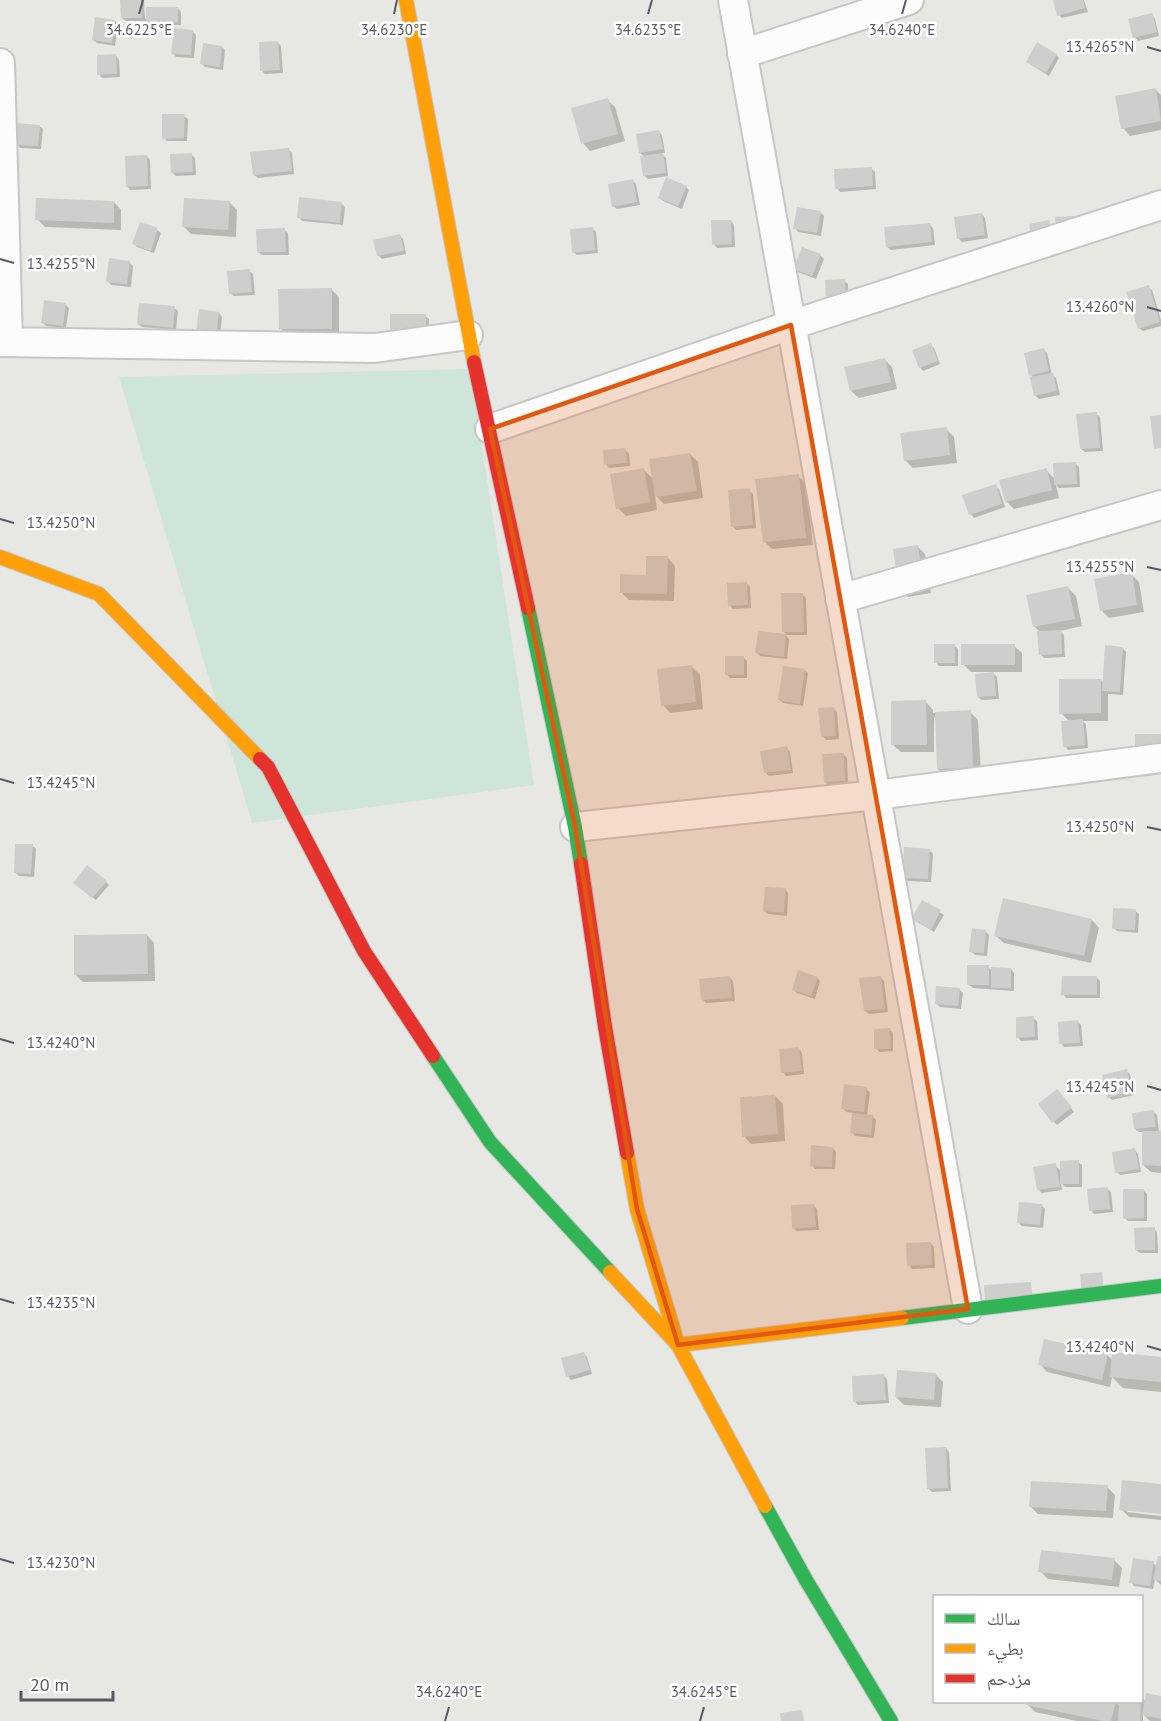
<svg xmlns="http://www.w3.org/2000/svg" width="1161" height="1721" viewBox="0 0 1161 1721" font-family="'PT Sans','Noto Naskh Arabic',sans-serif">
<style>
.green{fill:#d0e5da}
.shadow{fill:#0003}
.building{fill:#cecfcc}
.lines{fill:none;stroke-linecap:round;stroke-linejoin:round}
.street-casing{stroke:#c7c6c7;stroke-width:32}
.fast-casing{stroke:#c6c6c6;stroke-width:16}
.slow-casing{stroke:#c6c6c6;stroke-width:16}
.jam-casing{stroke:#c6c6c6;stroke-width:16}
.street{stroke:#fbfcfb;stroke-width:28}
.fast{stroke:#30b455;stroke-width:14}
.slow{stroke:#ff9f0a;stroke-width:14}
.jam{stroke:#e5322d;stroke-width:14}
.marked{fill:#e15910;fill-opacity:0.2;stroke:#e15910;stroke-width:4.5;stroke-linejoin:round}
.ticks{fill:none;stroke:#5a5961;stroke-width:2}
.ticks-label{font-size:15px;text-anchor:middle;fill:#5a5961;stroke:#fff;stroke-width:5;stroke-linejoin:round;paint-order:stroke}
</style>
<rect width="100%" height="100%" fill="#e7e8e3"/>
<path class="green" d="M470,369L534,785L252,823L119,377Z"/>
<path class="shadow" d="M122,0H144L145,19L178,8L181,12V25H151L147,21H126L122,18Z
M1055,0H1084L1088,12L1062,18L1059,15Z
M1152,15L1155,19L1159,36L1138,41L1135,37Z
M115,21L118,25L115,46L97,43L93,40Z
M192,31L196,35L194,58L176,57L173,53Z
M277,42L281,46L283,73L265,74L262,71Z
M222,47L225,50L223,70L205,67L202,64Z
M1056,55L1059,58L1049,76L1027,62Z
M116,56L119,60L120,77L102,78L99,74Z
M1156,90L1161,95V130L1130,136L1123,128Z
M607,100L615,107L625,141L590,151L583,143Z
M184,116L188,119L187,141H167L164,138Z
M39,126L43,129L41,149L20,148L17,144Z
M659,132L662,135L665,153H661L666,158L668,176L648,179L644,175L645,157L640,153Z
M288,149L292,153L294,174L258,178L254,175Z
M191,154L195,158L196,175L176,176L172,172Z
M147,156L150,160L151,189L130,190L127,186Z
M871,168L875,172L876,189L840,192L837,188Z
M633,181L636,184L640,205L617,209L613,206Z
M686,187L689,190L682,209L663,201L660,198Z
M114,202L121,210V230L45,227L37,219Z
M229,202L237,210L236,237L191,234L183,226Z
M342,204L345,207L343,225L302,221L299,217Z
M821,213L824,216L821,236L798,232L795,228Z
M982,214L985,218L988,238L962,242L959,239Z
M731,221L734,225L735,247L717,248L714,244Z
M929,224L933,228L935,245L891,250L887,247Z
M593,229L596,232L598,253L577,255L573,252Z
M157,230L161,233L154,253L137,247L134,244Z
M284,230L288,233L289,255H262L258,252Z
M400,236L403,239L406,254L382,259L378,255Z
M803,249L821,256L824,259L816,279L798,272L795,268Z
M129,262L133,266L131,287L111,285L108,281Z
M249,271L253,274L255,295L234,296L230,293Z
M844,281L848,284V304H831Z
M1148,287L1152,290L1161,320V326L1143,331L1139,328Z
M331,289L339,297V336H288L280,328Z
M66,305L69,308L66,328L46,326L42,322Z
M174,308L178,311L176,330L142,327L138,324Z
M219,313L222,317L220,338L198,333Z
M425,316L429,319L428,337L395,336Z
M930,345L934,348L940,364L923,371L920,367Z
M1044,350L1047,353L1052,375L1056,378L1060,395L1039,399L1035,395L1034,378L1031,375Z
M884,359L892,367L897,389L859,398L851,391Z
M1096,414L1100,417L1103,451L1085,452L1081,449Z
M946,429L954,437L957,463L913,468L905,460Z
M625,450L629,453L630,466L609,468L606,464Z
M690,454L698,462L703,498L664,504L655,495L657,510L626,516L618,508L644,470L654,480Z
M1075,463L1079,467L1080,487L1059,488L1056,485L1059,498L1014,509L1006,501L1046,470L1055,479Z
M798,476L806,484L813,545L772,549L765,542Z
M995,486L999,489L1005,507L974,518L971,514Z
M749,490L753,494L756,528L736,530L732,526Z
M918,547L925,554L931,593L908,597L900,589Z
M668,558L675,566L674,601L629,600L621,592L647,576Z
M1131,574L1139,582L1144,612L1109,618L1102,611Z
M746,583L750,587L751,608L733,609L730,606Z
M1068,588L1076,596L1082,626L1060,631L1064,635L1065,657L1044,658L1041,655L1039,631L1034,626Z
M802,594L806,598L807,635H787L784,632Z
M786,635L789,639L787,659L760,656L757,653Z
M954,645L958,649V666H939L936,662Z
M1014,646L1022,653V672H971L963,664Z
M1122,648L1126,652L1123,695L1108,694V721H1082L1086,724L1088,748L1068,750L1065,746L1070,722L1061,713L1101,680L1104,684Z
M744,658L747,661V678H730L726,674Z
M692,667L700,675L703,709L670,713L663,705Z
M804,670L808,673L803,706L783,703L780,700Z
M992,672L997,677L999,699L982,700L978,697Z
M926,702L933,710V713L970,712L978,720L981,775L946,776L938,769L936,717L934,718V752H901L893,745Z
M834,709L837,712L839,739L826,740L822,736Z
M787,748L790,752L793,773L769,776L766,773Z
M843,754L847,758L848,784L829,785L825,782Z
M33,846L36,849L34,877L19,876L15,872Z
M929,850L933,854L931,882L908,881L904,878Z
M106,882L109,885L96,900L78,886Z
M785,889L788,893L787,916L768,914L764,911Z
M923,902L944,915L934,932L913,919Z
M1135,911L1139,914L1138,933L1117,931L1114,928Z
M1092,920L1099,928L1091,963L1004,943L996,936Z
M986,932L989,935L987,956L975,955L971,951Z
M147,935L154,943L155,981L83,982L76,975Z
M988,967L993,971L1011,969L1014,973V991L973,988L969,985Z
M880,977L884,981L888,1012L869,1014L865,1011Z
M730,978L733,981L735,1001L706,1003L703,1000Z
M817,978L820,981L815,999L797,993L793,990Z
M1097,978L1100,981V998H1066L1063,994Z
M959,989L963,993L961,1009L940,1007L937,1004Z
M1033,1018L1037,1021L1038,1040L1021,1041L1018,1037Z
M1078,1022L1081,1025L1083,1046L1064,1047L1061,1043Z
M890,1030L893,1033V1051L879,1052L876,1048Z
M799,1049L802,1053L804,1074L786,1076L783,1072Z
M1126,1071L1130,1074L1134,1095L1112,1100L1108,1097Z
M866,1089L870,1092L867,1116L873,1117L876,1120L874,1138L855,1136L852,1132L854,1113L846,1112L843,1108Z
M1061,1094L1074,1112L1057,1125L1054,1122Z
M775,1096L783,1104L785,1141L751,1144L744,1136Z
M1154,1112L1157,1115L1159,1132H1161V1173L1151,1172L1143,1165L1144,1132H1139L1135,1129Z
M833,1148L836,1152L835,1169H815L812,1165Z
M1135,1150L1138,1154L1141,1172L1120,1175L1117,1172Z
M1078,1162L1082,1165V1187H1065L1061,1183L1062,1190L1042,1193L1039,1190L1055,1165L1062,1172Z
M1107,1189L1111,1192L1113,1212L1094,1214L1091,1210Z
M1143,1190L1147,1194V1221H1128L1125,1218Z
M813,1205L817,1209L819,1230L797,1231L793,1228Z
M1041,1205L1045,1209L1043,1228L1022,1226L1018,1222Z
M1154,1229L1157,1232L1158,1253H1140L1136,1250Z
M930,1243L934,1247L935,1268L912,1269L909,1265Z
M583,1353L587,1357L592,1374L571,1380L568,1376Z
M1107,1355L1113,1360L1161,1358V1392L1123,1388L1112,1377L1110,1387L1047,1372L1040,1364Z
M935,1374L943,1382L941,1407L904,1405L896,1397Z
M883,1375L887,1379L889,1403L858,1405L855,1402Z
M946,1448L949,1452L951,1491L932,1492L928,1488Z
M1161,1486V1513L1127,1509V1512L1161,1516V1520L1129,1517L1121,1509Z
M1107,1487L1115,1495L1113,1518L1038,1514L1030,1506Z
M1161,1558V1585L1155,1579L1153,1589L1134,1586L1131,1582L1153,1563L1157,1567Z
M1114,1560L1122,1568L1119,1587L1048,1579L1040,1571Z
M1142,1698L1146,1702L1161,1698V1721H1150L1143,1714V1721H1077L1035,1712L1027,1704L1028,1702H1116L1120,1706V1702H1142Z"/>
<path class="building" d="M120,0H141L142,18H121Z
M1053,0H1083L1085,8L1057,16Z
M146,7H178V22H146Z
M1152,13L1157,32L1133,38L1128,19Z
M95,17L115,20L112,43L92,40Z
M174,28L193,30L191,55L171,54Z
M278,41L280,70L260,71L259,42Z
M1037,42L1057,54L1046,73L1026,62Z
M203,43L222,46L220,67L200,64Z
M116,54L117,74L97,75V55Z
M1156,88L1161,121L1121,129L1115,96Z
M608,98L618,134L581,144L571,108Z
M162,114H185L184,138L162,139Z
M16,123L40,125L38,146L15,145Z
M659,130L663,149L639,153L636,134Z
M289,148L292,171L253,175L250,152Z
M192,153L193,172L171,173L170,154Z
M663,153L666,173L643,176L640,156Z
M147,155L148,186L126,187L125,156Z
M872,167L873,186L835,189L834,169Z
M666,177L687,186L678,206L658,198Z
M633,179L637,202L612,207L608,184Z
M299,197L342,202L340,223L297,218Z
M36,198L114,201V223L35,220Z
M184,198L230,201L228,230L182,227Z
M797,207L821,211L817,233L793,229Z
M982,213L985,235L957,239L954,217Z
M1075,216L1077,237L1057,238L1055,217Z
M711,220H731L732,244L712,245Z
M1049,220L1054,242L1034,246L1029,224Z
M140,222L158,228L151,251L132,244Z
M930,223L932,242L886,247L884,227Z
M593,227L595,250L572,253L570,229Z
M285,228L286,252H257L256,229Z
M400,234L404,251L377,256L373,240Z
M802,247L821,254L812,276L793,269Z
M109,258L130,261L127,284L106,282Z
M250,269L252,292L229,294L227,271Z
M845,279L846,301H826L825,280Z
M1149,285L1160,322L1138,329L1126,292Z
M332,288V329H279L278,289Z
M44,300L66,303L63,326L41,323Z
M139,303L175,306L173,328L137,324Z
M199,309L219,312L216,336L196,333Z
M390,314H426V334H390Z
M931,343L938,361L919,368L912,350Z
M1044,348L1049,371L1029,376L1024,353Z
M885,358L891,382L850,391L844,367Z
M1053,373L1057,391L1034,396L1030,377Z
M1097,412L1100,448L1080,449L1076,414Z
M1161,415V448L1154,449L1150,416Z
M947,427L950,455L904,461L900,433Z
M626,448L627,463L604,465L603,450Z
M690,453L697,491L655,497L649,459Z
M1076,462L1077,484L1054,485L1053,463Z
M644,468L650,502L616,509L610,474Z
M1047,468L1052,490L1005,502L999,480Z
M799,474L806,538L763,542L755,479Z
M996,484L1002,504L969,515L962,495Z
M750,488L753,525L731,527L728,490Z
M918,545L924,586L899,590L893,549Z
M646,556H668L667,594L620,593V574L646,575Z
M1132,572L1137,605L1100,611L1094,579Z
M747,582L748,605L728,606L727,583Z
M1068,586L1075,619L1033,627L1026,595Z
M781,593H803L804,632H782Z
M1061,630L1062,654L1039,655L1037,631Z
M758,631L786,634L784,657L755,653Z
M934,644H955V663H934Z
M961,644H1015V665H961Z
M1105,645L1123,647L1120,692L1102,691Z
M725,656H744V675H725Z
M692,665L696,702L661,706L657,669Z
M783,666L805,669L800,704L778,700Z
M994,672L996,696L977,697L975,674Z
M1059,679H1101V713L1059,714Z
M926,700L927,745H891V701Z
M834,707L836,736L821,737L818,708Z
M971,710L973,768L937,769L935,712Z
M1083,719L1085,745L1063,747L1061,721Z
M1135,734H1161V756L1135,755Z
M787,746L791,770L764,773L760,751Z
M844,753L845,781L824,782L822,754Z
M15,844H33L31,874L14,873Z
M904,847L930,849L928,879L903,878Z
M87,865L107,881L92,898L73,883Z
M765,887L786,888L784,913L763,911Z
M1003,898L1092,919L1084,956L994,936Z
M922,900L941,910L931,930L911,919Z
M1113,908L1136,909L1135,930L1112,929Z
M972,928L986,930L984,953L969,952Z
M147,934L148,974L74,975V935Z
M967,965H989V985H967Z
M991,967L1011,968V988H991Z
M798,970L818,977L811,996L792,990Z
M730,976L732,998L701,1000L699,979Z
M881,976L885,1009L864,1011L859,978Z
M1062,976H1097V995H1061Z
M936,986L960,988L958,1006L935,1004Z
M1034,1016L1035,1037L1016,1038V1017Z
M1078,1020L1080,1043L1059,1044L1058,1022Z
M890,1028L891,1049H874V1029Z
M799,1047L802,1071L781,1073L779,1049Z
M1127,1069L1132,1092L1107,1098L1102,1075Z
M844,1084L867,1087L864,1112L841,1109Z
M1057,1089L1072,1107L1052,1123L1038,1104Z
M775,1095L778,1134L742,1137L740,1097Z
M1154,1110L1156,1127L1134,1129L1132,1113Z
M852,1113L873,1115L871,1135L850,1133Z
M1142,1131H1161V1166L1142,1165Z
M811,1145L833,1147L832,1167L810,1166Z
M1135,1148L1139,1169L1115,1173L1112,1152Z
M1079,1160V1184H1060V1161Z
M1056,1163L1060,1187L1037,1190L1033,1167Z
M1108,1187L1110,1209L1089,1211L1087,1189Z
M1123,1189H1144V1218L1123,1219Z
M1019,1202L1042,1204L1040,1225L1017,1223Z
M814,1204L816,1227L792,1229L791,1205Z
M1155,1227V1250H1135L1134,1228Z
M931,1242L932,1265L907,1266L906,1243Z
M1102,1272L1104,1294L1082,1296L1080,1274Z
M1031,1282L1033,1302L985,1305L984,1285Z
M1044,1339L1108,1353L1102,1380L1038,1365Z
M584,1352L590,1370L566,1377L561,1358Z
M1112,1352L1161,1357V1382L1110,1377Z
M897,1370L936,1373L934,1400L895,1397Z
M884,1374L886,1400L853,1402L852,1376Z
M946,1447L948,1488L927,1489L925,1448Z
M1122,1480L1161,1484V1514L1119,1510Z
M1031,1481L1108,1485L1106,1511L1029,1507Z
M1041,1550L1115,1558L1112,1580L1038,1572Z
M1158,1556H1161V1581L1153,1580Z
M1133,1558L1154,1561L1150,1586L1129,1583Z
M1146,1693L1161,1696V1719L1142,1715Z
M1026,1702H1116L1111,1721H1103L1026,1705Z
M1119,1702H1141L1140,1721H1118Z
M802,1710L804,1721H781L780,1713Z"/>
<g class="lines">
<g class="street-casing">
<path id="street" d="M733,0L968,1309
M742,54L909,0
M0,63L8,342
M0,342L375,348L468,335
M490,429L791,325L1161,205
M840,599L1161,505
M575,827L876,795L1161,758"/>
</g>
<g class="fast-casing">
<path id="fast" d="M528,608L575,827L581,864
M433,1056L490,1142L610,1272
M902,1318L1161,1286
M765,1506L806,1580L891,1721"/>
</g>
<g class="slow-casing">
<path id="slow" d="M406,0L474,362
M0,557L99,594L260,759
M627,1153L637,1209L678,1345L765,1506
M610,1272L678,1345L902,1318"/>
</g>
<g class="jam-casing">
<path id="jam" d="M474,362L528,608
M260,759L268,767L364,951L433,1056
M581,864L605,1027L627,1153"/>
</g>
<use href="#street" class="street"/>
<use href="#fast" class="fast"/>
<use href="#slow" class="slow"/>
<use href="#jam" class="jam"/>
</g>
<path class="marked" d="M791,325L968,1309L678,1345L637,1209L575,827L490,429Z"/>
<path class="ticks" d="M139,14L143,0M394,14L397,0M648,14L652,0M902,14L906,0M1147,47L1161,51M0,259L14,263M1147,307L1161,311M0,519L14,523M1147,567L1161,570M0,779L14,783M1147,827L1161,830M0,1039L14,1043M1147,1086L1161,1090M0,1299L14,1303M1147,1346L1161,1350M0,1559L14,1563M445,1721L449,1707M700,1721L704,1707"/>
<g class="ticks-label">
<text x="139" y="35">34.6225°E</text>
<text x="394" y="35">34.6230°E</text>
<text x="648" y="35">34.6235°E</text>
<text x="902" y="35">34.6240°E</text>
<text x="1100" y="52">13.4265°N</text>
<text x="61" y="269">13.4255°N</text>
<text x="1100" y="312">13.4260°N</text>
<text x="61" y="528">13.4250°N</text>
<text x="1100" y="572">13.4255°N</text>
<text x="61" y="788">13.4245°N</text>
<text x="1100" y="832">13.4250°N</text>
<text x="61" y="1048">13.4240°N</text>
<text x="1100" y="1092">13.4245°N</text>
<text x="61" y="1308">13.4235°N</text>
<text x="1100" y="1352">13.4240°N</text>
<text x="61" y="1568">13.4230°N</text>
<text x="449" y="1697">34.6240°E</text>
<text x="704" y="1697">34.6245°E</text>
</g>
<rect x="933" y="1595" width="210" height="108" fill="#ffffff" stroke="#bdbdc0" stroke-width="1.5"/>
<rect x="945" y="1614" width="30" height="9" fill="#30b455" stroke="#bdbdc0" stroke-width="1.5"/>
<text x="987" y="1625" font-size="18" fill="#5a5961">سالك</text>
<rect x="945" y="1644" width="30" height="9" fill="#ff9f0a" stroke="#bdbdc0" stroke-width="1.5"/>
<text x="987" y="1655" font-size="18" fill="#5a5961">بطيء</text>
<rect x="945" y="1674" width="30" height="9" fill="#e5322d" stroke="#bdbdc0" stroke-width="1.5"/>
<text x="987" y="1685" font-size="18" fill="#5a5961">مزدحم</text>
<path d="M21 1691v9h92v-9" fill="none" stroke="#5a5961" stroke-width="3"/>
<text x="30" y="1691" font-size="18" fill="#5a5961" stroke="#ffffff" stroke-width="4.5" paint-order="stroke">20 m</text>
</svg>
